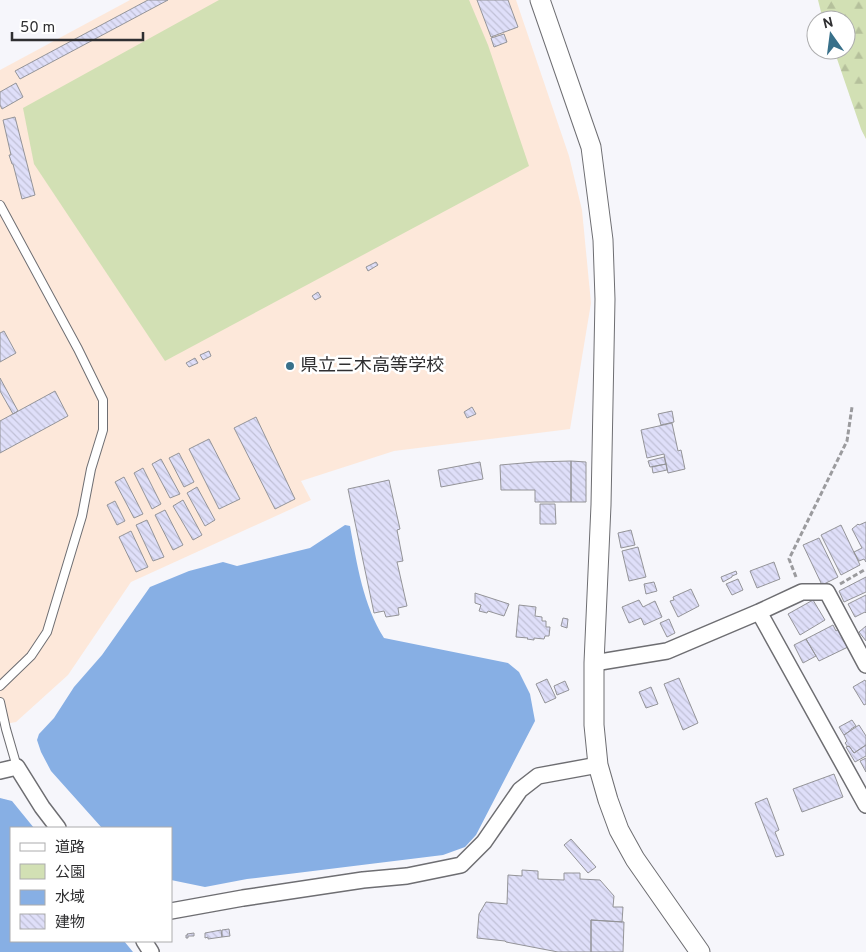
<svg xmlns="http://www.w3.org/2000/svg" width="866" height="952" viewBox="0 0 866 952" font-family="Overpass,'Noto Sans JP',sans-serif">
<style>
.education{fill:#fde8da}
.green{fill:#d2e0b4}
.forest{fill:url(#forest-firs)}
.water{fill:#87afe4}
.building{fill:url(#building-back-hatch);stroke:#949498}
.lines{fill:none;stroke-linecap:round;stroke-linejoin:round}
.service-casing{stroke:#6e6e72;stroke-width:10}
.minor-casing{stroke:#6e6e72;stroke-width:18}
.tertiary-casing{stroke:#6e6e72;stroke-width:21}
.path{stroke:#9b9b9e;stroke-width:3;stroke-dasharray:5 2.5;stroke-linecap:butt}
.service{stroke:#fff;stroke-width:8}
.minor{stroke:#fff;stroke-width:15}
.tertiary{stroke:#fff;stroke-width:19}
.poi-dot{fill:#38708a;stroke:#fff;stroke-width:2}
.labels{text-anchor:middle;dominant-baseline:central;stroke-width:5;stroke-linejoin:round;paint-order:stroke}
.poi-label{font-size:18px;fill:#2f2f31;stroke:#fff;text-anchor:start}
</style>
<defs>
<pattern id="forest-firs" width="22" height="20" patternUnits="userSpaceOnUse" patternTransform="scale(1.25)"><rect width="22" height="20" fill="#d2e0b4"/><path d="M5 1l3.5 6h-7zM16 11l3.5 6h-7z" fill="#b5c09b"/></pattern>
<pattern id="building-back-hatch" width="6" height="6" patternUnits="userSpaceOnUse" patternTransform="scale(1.25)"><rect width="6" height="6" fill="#dfdff9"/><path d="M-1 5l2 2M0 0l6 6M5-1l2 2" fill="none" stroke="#c0c0d6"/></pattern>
</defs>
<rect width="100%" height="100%" fill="#f6f6fb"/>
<path class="education" d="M130,0H516L569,156L582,210L591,303L570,429L394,451L301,481L311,500L131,582L68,675L16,722L0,725V70Z"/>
<path class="green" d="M219,0H469L488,45L529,166L165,361L34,164L23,108Z"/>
<path class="forest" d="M818,0H866V139L861,129L834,50H846V20H823Z"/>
<path class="water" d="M345,525L350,526C357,564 363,605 384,638L508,663L519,672L530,694L535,721L476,835L465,847L443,855L247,879L205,887L171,880V828H102L51,771L41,752L37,740L39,734L54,718L74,687L102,655L150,587L189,571L223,562L237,566L310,548Z
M0,798L12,801L34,828H11V941H124L133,952H0Z"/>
<path class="building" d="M148,0H168L20,79L15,71Z
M477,0H508L518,27L491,37Z
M504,34L507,42L494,47L491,38Z
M16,83L23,97L2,109L0,105V92Z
M15,117L35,195L22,199L13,164H12L9,155H11L3,120Z
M376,262L378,265L368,271L366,267Z
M318,292L321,297L315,300L312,296Z
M4,331L16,353L0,362V333Z
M209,351L211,356L203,360L200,355Z
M195,358L198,363L189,367L186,363Z
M0,378L18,411L13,414L0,391Z
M55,391L68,416L0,453V421Z
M472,407L476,414L467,418L464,412Z
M672,411L674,422L661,425L658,414Z
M256,417L295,499L275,509L234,428Z
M672,423L678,451L681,450L685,469L668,473L664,454L647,458L641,430Z
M209,439L240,499L219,509L189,449Z
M179,453L194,482L184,487L169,458Z
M664,457L666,464L650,467L648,461Z
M161,459L180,494L170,498L152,464Z
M571,461L586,462V502H571Z
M571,461V502H535V490H501L500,465L535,462Z
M480,462L483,479L441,487L438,470Z
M666,464L667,470L653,473L652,467Z
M143,468L161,504L152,509L134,473Z
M124,477L143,514L134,518L115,482Z
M389,480L400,529L397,530L403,561L397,562L407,606L398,608L399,615L386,617L384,611L374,613L348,489Z
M197,487L215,520L205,526L187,493Z
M183,500L202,535L193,540L173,506Z
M115,501L125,521L117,525L107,505Z
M540,504H555L556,524H540Z
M165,510L183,545L173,550L155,515Z
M147,520L164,557L153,561L136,525Z
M866,522V562L864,559L859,561L854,552L862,548L852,529L858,524L859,525Z
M841,525L860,565L841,575L821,535Z
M631,530L635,545L621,548L618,533Z
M131,531L148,567L136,572L119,537Z
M819,538L838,577L822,585L803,545Z
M638,547L646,577L629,581L622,551Z
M774,562L780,579L757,588L750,571Z
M736,571L737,574L732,576V577L723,582L721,577Z
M866,577V592L844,602L839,591Z
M738,579L743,590L732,595L726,584Z
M654,582L657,591L646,594L644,584Z
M691,589L699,606L678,617L670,601L674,600L673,597Z
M475,593L509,604L504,616L488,611L487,613L479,611L481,605L475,603Z
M866,595V613L865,612L855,617L848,604Z
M639,600L643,607L655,601L662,617L644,625L641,618L629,623L622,607Z
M813,600L825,620L800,635L788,614Z
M519,605L536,607L535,616L542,617V621H546V627H550L549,636H545L544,639L534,638V640L527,639L528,638L516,637Z
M563,618L568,619L567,628L561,626Z
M669,619L675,633L667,637L660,623Z
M833,625L836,631L839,629L848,647L819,661L806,639Z
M866,626V641L859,632Z
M806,639L816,656L803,663L794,645Z
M679,678L698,723L683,730L664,684Z
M547,679L556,698L545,703L536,684Z
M865,680L866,682V704L864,705L853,687Z
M565,681L569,690L557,695L554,686Z
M651,687L658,704L646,708L639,692Z
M852,720L856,726L851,729V730L844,735L839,727Z
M859,725L866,736V745L854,753L849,746L848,747L845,743L847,741L844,735Z
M866,745V756L855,762L846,747L849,746L854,753Z
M866,758V772L860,761Z
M834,774L843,797L802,812L793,789Z
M767,798L779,830L775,832L784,855L776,857L755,803Z
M571,839L596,867L588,873L564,845Z
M522,870L538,871V879L564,880V873H580V879L600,880L614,896L613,907H623L622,922L591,920V952H558L506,942L505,941L477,938L479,914L486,902L507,904L508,875L522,876Z
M591,920L624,922L623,952H591Z
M229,929L230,936L222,937V930Z
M221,930L222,937L208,939V937L205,938V933Z
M194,933V936H188V938H186V935H188L187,934Z"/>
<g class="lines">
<g class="service-casing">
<path id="service" d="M0,205L78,349L103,400V430L91,469L82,516L47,632L31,656L0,686
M0,702L6,729L17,767"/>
</g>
<g class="minor-casing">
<path id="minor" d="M759,612L866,805
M594,663L667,651L759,612L802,592H827L866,665
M0,771L17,767L42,807L58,828
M171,911L243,898L363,880L407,876L461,865L484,842L520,790L538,776L598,765
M144,941L151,952"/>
</g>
<g class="tertiary-casing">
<path id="tertiary" d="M540,0L591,147L603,240L605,299L601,505L594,663V725L598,765L608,800L619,830L635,859L700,952"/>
</g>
<path class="path" d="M796,577L789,559L847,441L852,407
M840,584L866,569"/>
<use href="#service" class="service"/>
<use href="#minor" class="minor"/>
<use href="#tertiary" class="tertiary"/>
</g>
<circle class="poi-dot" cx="290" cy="366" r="5"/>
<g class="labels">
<g class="poi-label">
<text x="300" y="366">県立三木高等学校</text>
</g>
</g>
<rect x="10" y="827" width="162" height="115" fill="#ffffff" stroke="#acacad"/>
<rect x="20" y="843" width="25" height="8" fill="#ffffff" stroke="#acacad"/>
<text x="55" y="852" font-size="15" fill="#2f2f31">道路</text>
<rect x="20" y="864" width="25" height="15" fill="#d2e0b4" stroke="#acacad"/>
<text x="55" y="877" font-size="15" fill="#2f2f31">公園</text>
<rect x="20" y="890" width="25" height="15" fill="#87afe4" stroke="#acacad"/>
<text x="55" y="902" font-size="15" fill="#2f2f31">水域</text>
<rect x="20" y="914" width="25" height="15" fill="url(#building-back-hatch)" stroke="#acacad"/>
<text x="55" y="927" font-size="15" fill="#2f2f31">建物</text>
<g transform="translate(831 35) rotate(346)"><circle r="24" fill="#ffffff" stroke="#acacad"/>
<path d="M0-4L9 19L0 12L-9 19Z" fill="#38708a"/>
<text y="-8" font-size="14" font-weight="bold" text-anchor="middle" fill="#2f2f31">N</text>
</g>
<path d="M12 32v8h131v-8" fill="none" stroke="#2f2f31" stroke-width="2.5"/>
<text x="20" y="32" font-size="15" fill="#2f2f31" stroke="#ffffff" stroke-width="4" paint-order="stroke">50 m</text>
</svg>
